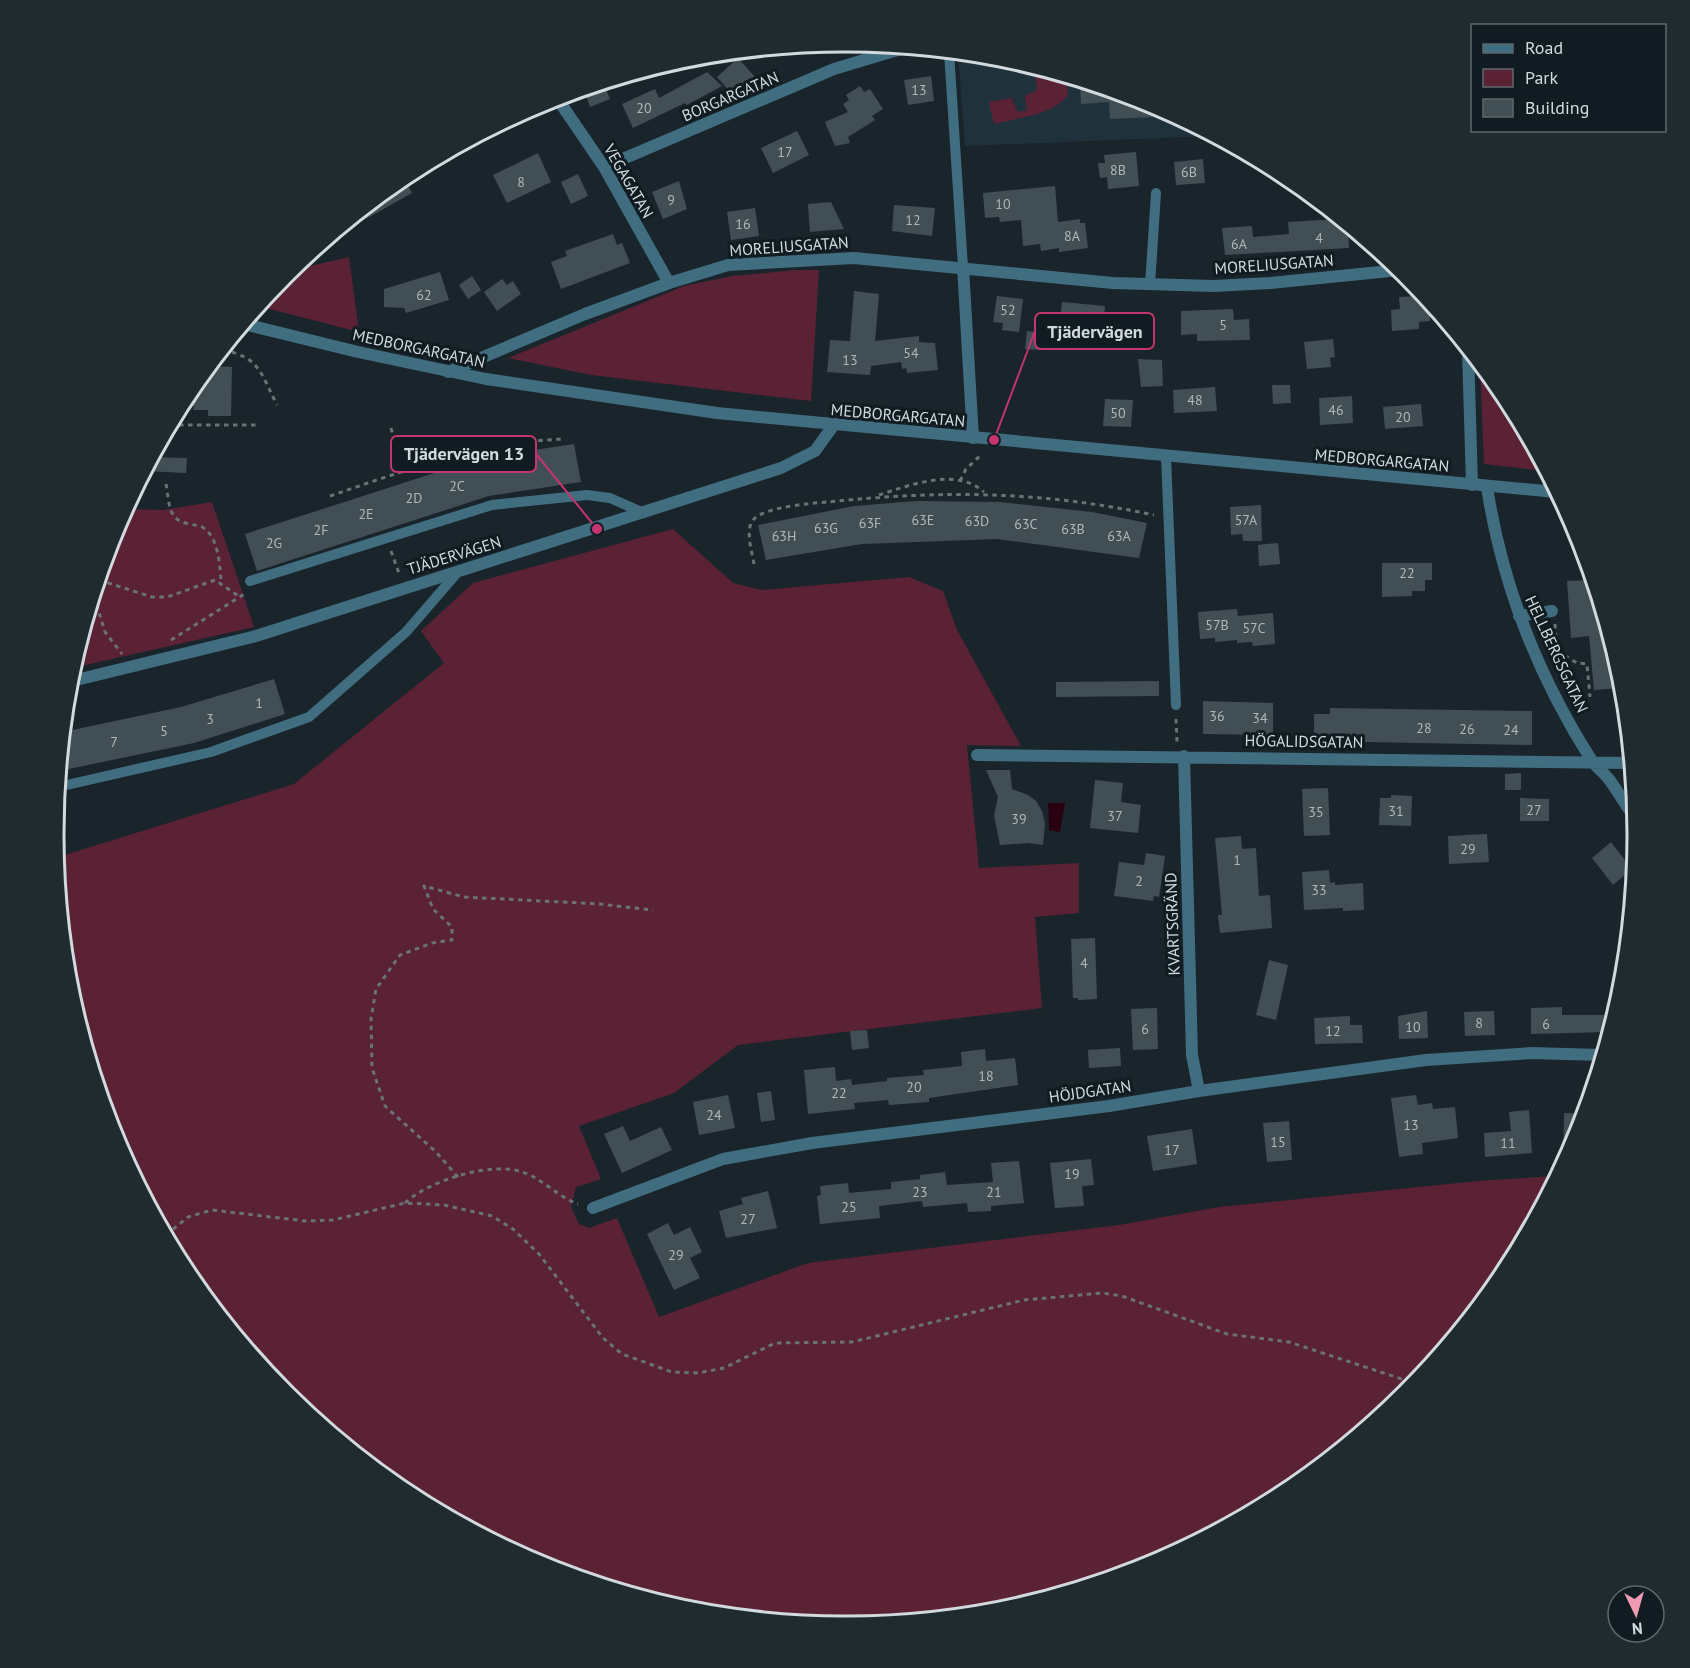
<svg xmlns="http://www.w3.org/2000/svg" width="1690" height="1668" viewBox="0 0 1690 1668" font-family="'PT Sans',sans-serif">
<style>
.built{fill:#1f323b}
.green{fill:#5b2135}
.water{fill:#290010}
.building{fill:#414f55}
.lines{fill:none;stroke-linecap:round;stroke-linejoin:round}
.path{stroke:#687277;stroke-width:3;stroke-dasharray:4.5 4.5;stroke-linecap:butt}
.service{stroke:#406d80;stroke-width:10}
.minor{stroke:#406d80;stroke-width:12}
.tertiary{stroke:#406d80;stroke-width:12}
.labels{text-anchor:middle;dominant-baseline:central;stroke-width:6;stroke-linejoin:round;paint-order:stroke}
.number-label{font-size:14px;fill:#aeb7bc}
.street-label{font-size:16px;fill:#d2dade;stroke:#101c21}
.rim{fill:none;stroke:#d2dade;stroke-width:3}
.leader{fill:none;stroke:#c4356f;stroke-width:2}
.callout-dot{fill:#c4356f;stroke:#101c21;stroke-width:2}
.callout{fill:#101c21;stroke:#c4356f;stroke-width:2}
.callout-label{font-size:18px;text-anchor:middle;font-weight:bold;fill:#d2dade}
</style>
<rect width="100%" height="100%" fill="#19252b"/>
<path class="built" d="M958,53L1000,57L1148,102L1212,136L965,146Z"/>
<path class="green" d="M1035,71H1045L1066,79L1068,95C1053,115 1017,118 994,124L989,102L1011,98L1018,112L1027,110L1025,96L1037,90Z
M349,257L359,332L258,306L289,271Z
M796,270H819L811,401L591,375L508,358L684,286L732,276Z
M1480,365L1504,394L1545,471L1484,464Z
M212,502L254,627L72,668L113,531L125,509L163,510Z
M673,529L733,583L761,590L909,577L943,591L957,630L1021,746L967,745L979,868L1079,863V913L1035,917L1042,1008L738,1045L674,1093L579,1126L601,1179L576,1187L571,1207L579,1224L589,1228L617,1218L659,1317L808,1263L1119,1225L1219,1207L1478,1181L1556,1176L1503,1274L1405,1394L1285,1493L1148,1566L999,1611L845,1626L690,1611L542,1566L405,1492L285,1394L186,1274L113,1137L68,988L55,858L294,784L444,663L421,631L473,583Z"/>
<path class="water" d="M1048,803H1065L1060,832L1049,830Z"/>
<path class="building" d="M738,58L755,77L734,96L717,77Z
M707,72L722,86L687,105L685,103L633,128L622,104L655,89L659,98Z
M931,76L934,101L908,105L904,80Z
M1080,82L1148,102L1155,106V117L1110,119L1109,102L1081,104Z
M604,84L610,99L590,107L584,90Z
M860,86L864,92L870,89L883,109L872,116L875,120L848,137L850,143L835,146L825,122L848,112L843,104L849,100L846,95Z
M797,131L809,155L773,173L761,148Z
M1136,152L1139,186L1108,189L1107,177L1100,178L1098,163H1105L1104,155Z
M538,153L551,182L507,203L493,175Z
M1203,159L1205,183L1176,185L1174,162Z
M578,174L588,196L571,204L561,182Z
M403,177L412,193L362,221L357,214Z
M679,181L687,209L663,219L652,192Z
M1055,186L1058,222L1080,219V223H1085L1088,248L1059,252V248L1041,251L1040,244L1023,246L1021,220L1000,222L999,217L985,218L983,193Z
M831,202L844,229L810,232L808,204Z
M894,205L935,208L932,236L892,231Z
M755,208L759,236L731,240L727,212Z
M1338,219L1348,227L1349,248L1225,255L1222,228L1252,226L1253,237L1289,234L1288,222Z
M613,234L617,245L622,243L630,263L561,289L551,262L567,256L565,251Z
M440,272L449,300L406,313L404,308L384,307V289Z
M472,276L481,290L468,299L459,285Z
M502,279L507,285L513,281L521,294L497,311L484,292Z
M854,291L879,294L875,341L919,336V342L935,343L938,370L907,373L906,368L902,369L901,362L871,366L870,375L827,372L830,340L850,341Z
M997,296L1023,299L1019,332L1002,330L1003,323L993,322Z
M1419,296V300L1426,299L1429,303L1430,321L1419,322V329L1392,331L1391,310L1400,309L1399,297Z
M1062,302L1105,306L1103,333L1059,329Z
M1233,309L1234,320L1249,319L1250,340L1197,341V334L1181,335V311Z
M1027,331L1043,333L1041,350L1025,349Z
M1333,339L1335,357L1330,358L1331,367L1307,369L1304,342Z
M1138,359L1162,360L1163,386L1141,387Z
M209,366L232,367L231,416H208V410H193L194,406L180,405Z
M1272,385H1290L1291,403L1273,404Z
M1215,387L1217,411L1174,413L1173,390Z
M1352,396L1353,423L1320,425L1319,398Z
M1105,399L1133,400L1131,427L1103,426Z
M1421,404L1423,426L1385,429L1383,407Z
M574,444L581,482L489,496L257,571L245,534L481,458Z
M153,457L187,458L186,473L145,471Z
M916,501L1000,502L1092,512L1147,523L1139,558L997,539L862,544L766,560L758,525L854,506Z
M1261,505L1262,541H1243L1242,534L1231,535L1230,507Z
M1278,543L1280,564L1259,566L1258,545Z
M1382,563H1432V580H1425V591H1412V596L1382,597Z
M1591,580L1622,680L1623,688L1594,690L1589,636L1571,638L1567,581Z
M1237,609L1238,616L1273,613L1275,644L1253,646L1252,642L1237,643V640L1215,642V638L1200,639L1198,612Z
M274,679L285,714L194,743L59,771L63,732L181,707Z
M1159,681V696L1056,697V682Z
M1203,701L1273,703V735L1203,734Z
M1330,708L1532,711V745L1314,741V714H1330Z
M986,770H1010L1012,789L1028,795L1036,801L1042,811L1045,823L1043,845L1029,843L1000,845L994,815L998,797Z
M1521,773V790H1505V774Z
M1095,780L1123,783L1121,802L1141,805L1138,833L1090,828Z
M1328,788L1330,835L1304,836L1302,789Z
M1391,795L1412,796L1411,826L1379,825L1380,798H1391Z
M1520,798L1549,799V821H1520Z
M1487,834L1489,862L1449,864L1448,836Z
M1241,836L1242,849L1256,848L1259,896L1270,895L1272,928L1220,933L1218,915H1222L1215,838Z
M1611,842L1632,869L1613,885L1592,858Z
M1146,853L1165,856L1159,897L1154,896L1153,901L1114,896L1119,862L1144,865Z
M1329,870L1330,883L1335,882V885L1363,883L1364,910L1343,911V908L1304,910L1302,872Z
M1095,938L1097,999L1078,1000V998H1073L1071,939Z
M1269,960L1288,965L1276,1020L1256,1015Z
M1562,1007V1015H1614L1609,1032L1531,1034V1008Z
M1157,1008L1158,1049L1133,1050L1131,1009Z
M1427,1011L1428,1038L1399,1039L1398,1016Z
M1494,1011L1495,1035L1465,1036L1464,1012Z
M1350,1016V1025H1362L1363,1043L1315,1044L1314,1018Z
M867,1030L869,1048L852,1050L850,1031Z
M1120,1048L1121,1066L1089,1068L1088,1050Z
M985,1049L986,1061L1015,1058L1018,1085L929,1098V1102L889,1105L888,1100L854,1103L855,1109L808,1114L804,1070L835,1067L836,1081L851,1079L852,1085L887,1081V1078L924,1075L923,1070L962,1066L961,1052Z
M771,1091L775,1120L761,1122L757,1093Z
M728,1095L735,1128L699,1135L693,1102Z
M1416,1095L1418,1105L1432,1103L1433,1109L1455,1107L1458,1138L1422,1143L1423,1154L1399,1157L1391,1098Z
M1529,1110L1532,1153L1485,1157L1484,1133L1511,1131L1509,1112Z
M1564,1113L1584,1114L1577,1137L1563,1162Z
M1289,1121L1292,1160L1267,1162L1263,1123Z
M623,1126L630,1141L661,1127L672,1150L622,1173L604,1134Z
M1192,1129L1197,1164L1153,1171L1147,1136Z
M1091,1159L1094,1185L1082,1186L1084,1206L1055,1208L1050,1163Z
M1019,1161L1024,1203L991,1206V1211L968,1212L967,1203L923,1207L922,1201L879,1206L880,1218L820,1224L817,1196L821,1195L820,1186L848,1183L849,1193L891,1189V1182L920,1179V1175L945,1172L947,1185L993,1182L991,1163Z
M768,1191L777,1228L726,1238L719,1211L743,1204L741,1198Z
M668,1223L674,1235L690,1227L702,1252L690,1258L700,1278L674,1290L647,1234Z"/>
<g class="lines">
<path class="path" d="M223,350C260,357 261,374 277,405
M170,425H257
M391,428L402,471
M960,481L966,469L982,454
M166,484C168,493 168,509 174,516C180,524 191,524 200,526C218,533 220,565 221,581
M879,495C910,485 956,467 984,492
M330,496C406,470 483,442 564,439
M391,551L400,576
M754,564C752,552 745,530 753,520C764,507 811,503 828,502C942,490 1041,491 1154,515
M99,580L152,597H167L215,580L240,597
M94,596L105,632L122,654
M1555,624L1557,651L1577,663L1587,664L1590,697
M171,640L246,593
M1176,719L1177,742
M458,1177L436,1152L385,1106L372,1068L371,1019L376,989L400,955L432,943L452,940V927L433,909L424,886L464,897L600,904L653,910
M405,1203C428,1181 491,1161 522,1172C542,1178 558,1197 578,1204
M166,1235L188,1217L212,1210L305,1221L333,1220L405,1203L444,1205L492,1216L513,1229L539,1254L603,1338L622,1354L672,1372L698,1373L724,1368L775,1343L852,1342L1024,1300L1102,1293L1122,1296L1227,1334L1289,1342L1414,1383"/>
<path class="service" d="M949,52L963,267
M1150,285L1156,193
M1166,456L1176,705
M250,581L492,505L587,495L610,498L644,513
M58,787L211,752L309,717L406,632L457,573"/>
<path class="minor" d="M557,98L604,167L669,283
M604,167L834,69L904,48
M963,267L973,438
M1468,350L1472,485
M448,372L585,314L669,283L728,265L854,258L1113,283L1214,286L1270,283L1400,270
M1487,487C1502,584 1539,678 1592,761C1597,768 1603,772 1608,778C1618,791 1626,806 1636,820
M1519,616L1552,611
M68,682L256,636L781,468L815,451L833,426
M977,755L1630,763
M1184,756L1192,1055L1199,1091
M593,1208L723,1159L812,1143L1109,1106L1199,1091L1426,1060L1532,1053L1601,1055"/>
<path class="tertiary" d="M244,324L358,352L486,379L717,413L1556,492"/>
</g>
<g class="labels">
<g class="number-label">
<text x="919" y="90">13</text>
<text x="644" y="108">20</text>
<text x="785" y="152">17</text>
<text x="1118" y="170">8B</text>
<text x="1189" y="172">6B</text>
<text x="521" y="182">8</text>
<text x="671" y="200">9</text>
<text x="1003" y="204">10</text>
<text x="913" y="220">12</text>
<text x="743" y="224">16</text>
<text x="1072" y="236">8A</text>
<text x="1319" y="238">4</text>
<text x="1239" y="244">6A</text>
<text x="424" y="295">62</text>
<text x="1008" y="310">52</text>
<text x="1223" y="325">5</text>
<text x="911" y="353">54</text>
<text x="850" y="360">13</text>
<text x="1195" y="400">48</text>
<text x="1336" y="410">46</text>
<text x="1118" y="413">50</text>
<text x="1403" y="417">20</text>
<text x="457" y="486">2C</text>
<text x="414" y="498">2D</text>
<text x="366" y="514">2E</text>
<text x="923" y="520">63E</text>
<text x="1246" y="520">57A</text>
<text x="977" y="521">63D</text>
<text x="870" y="523">63F</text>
<text x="1026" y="524">63C</text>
<text x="826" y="528">63G</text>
<text x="1073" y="529">63B</text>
<text x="321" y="530">2F</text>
<text x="784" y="536">63H</text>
<text x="1119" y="536">63A</text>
<text x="274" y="543">2G</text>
<text x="1407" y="573">22</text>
<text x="1217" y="625">57B</text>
<text x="1254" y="628">57C</text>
<text x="259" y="703">1</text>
<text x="1217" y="716">36</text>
<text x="1260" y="718">34</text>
<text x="210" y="719">3</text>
<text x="1424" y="728">28</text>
<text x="1467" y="729">26</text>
<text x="1511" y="730">24</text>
<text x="164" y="731">5</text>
<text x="114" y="742">7</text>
<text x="1534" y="810">27</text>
<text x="1396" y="811">31</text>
<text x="1316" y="812">35</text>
<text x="1115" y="816">37</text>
<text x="1019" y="819">39</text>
<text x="1468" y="849">29</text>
<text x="1237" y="860">1</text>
<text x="1139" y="881">2</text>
<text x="1319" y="890">33</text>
<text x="1084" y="963">4</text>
<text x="1479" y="1023">8</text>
<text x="1546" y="1024">6</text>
<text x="1413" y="1027">10</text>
<text x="1145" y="1029">6</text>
<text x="1333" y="1031">12</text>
<text x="986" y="1076">18</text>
<text x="914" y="1087">20</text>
<text x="839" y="1093">22</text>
<text x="714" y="1115">24</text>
<text x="1411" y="1125">13</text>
<text x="1278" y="1142">15</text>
<text x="1508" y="1143">11</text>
<text x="1172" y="1150">17</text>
<text x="1072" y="1174">19</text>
<text x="920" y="1192">23</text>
<text x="994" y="1192">21</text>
<text x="849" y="1207">25</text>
<text x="748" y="1219">27</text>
<text x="676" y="1255">29</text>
</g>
<g class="street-label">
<text transform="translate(730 96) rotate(-23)">BORGARGATAN</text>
<text transform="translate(629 181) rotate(60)">VEGAGATAN</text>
<text transform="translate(789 246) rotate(-4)">MORELIUSGATAN</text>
<text transform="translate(1274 264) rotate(-4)">MORELIUSGATAN</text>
<text transform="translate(419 348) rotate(12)">MEDBORGARGATAN</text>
<text transform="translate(898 415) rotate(5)">MEDBORGARGATAN</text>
<text transform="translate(1382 460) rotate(5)">MEDBORGARGATAN</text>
<text transform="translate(454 555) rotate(-17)">TJÄDERVÄGEN</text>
<text transform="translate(1557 654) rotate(65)">HELLBERGSGATAN</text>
<text transform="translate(1304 741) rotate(1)">HÖGALIDSGATAN</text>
<text transform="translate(1172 924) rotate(-92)">KVARTSGRÄND</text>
<text transform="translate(1090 1091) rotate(-8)">HÖJDGATAN</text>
</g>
</g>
<path d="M0 0H1690V1668H0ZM845 52H846A781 781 0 0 1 1627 833V835A781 781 0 0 1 846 1616H845A781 781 0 0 1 64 835V833A781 781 0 0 1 845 52Z" fill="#202b30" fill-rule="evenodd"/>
<path class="rim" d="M845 52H846A781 781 0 0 1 1627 833V835A781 781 0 0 1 846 1616H845A781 781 0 0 1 64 835V833A781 781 0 0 1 845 52Z"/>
<path class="leader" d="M994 440L1035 331M597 529L536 454"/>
<g class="callout-dot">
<circle cx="994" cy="440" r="6"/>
<circle cx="597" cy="529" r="6"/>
</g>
<g class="callout">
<rect x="1035" y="313" width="119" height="36" rx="6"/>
<rect x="391" y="436" width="145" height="36" rx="6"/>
</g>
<g class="callout-label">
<text x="1095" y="338">Tjädervägen</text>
<text x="464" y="460">Tjädervägen 13</text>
</g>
<rect x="1471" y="24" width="195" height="108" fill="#101c21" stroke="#5e686d" stroke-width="1.5"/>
<rect x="1483" y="44" width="30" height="9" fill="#406d80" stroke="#5e686d" stroke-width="1.5"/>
<text x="1525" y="54" font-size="18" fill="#d2dade">Road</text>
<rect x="1483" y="69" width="30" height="18" fill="#5b2135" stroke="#5e686d" stroke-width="1.5"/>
<text x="1525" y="84" font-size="18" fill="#d2dade">Park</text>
<rect x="1483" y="99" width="30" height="18" fill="#414f55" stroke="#5e686d" stroke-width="1.5"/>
<text x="1525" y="114" font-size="18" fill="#d2dade">Building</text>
<g transform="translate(1636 1614) rotate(175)"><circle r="28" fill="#101c21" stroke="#5e686d" stroke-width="1.5"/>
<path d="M0-4.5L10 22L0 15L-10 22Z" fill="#f19ab3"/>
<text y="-9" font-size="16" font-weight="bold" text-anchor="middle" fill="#d2dade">N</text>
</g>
</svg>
